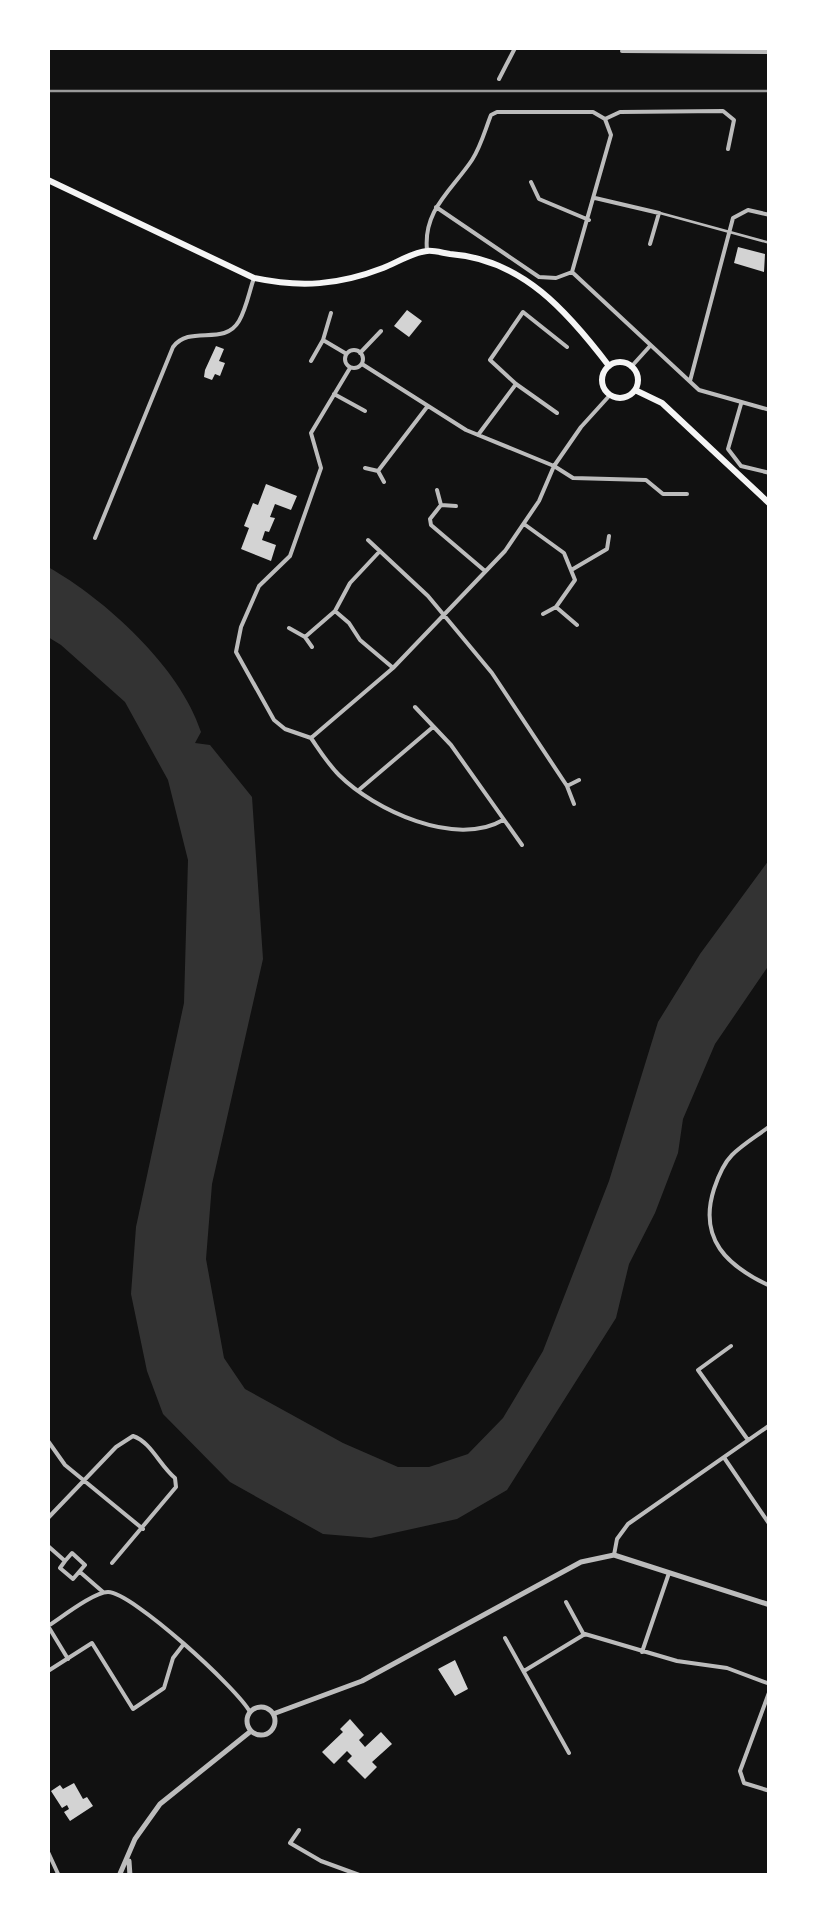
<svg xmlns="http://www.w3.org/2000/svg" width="817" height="1923" viewBox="0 0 817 1923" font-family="'DejaVu Sans',sans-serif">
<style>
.water{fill:#333}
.building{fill:#d3d3d3}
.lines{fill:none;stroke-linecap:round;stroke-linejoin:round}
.pedestrian{stroke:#bcbcbc;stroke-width:2.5}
.minor{stroke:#bcbcbc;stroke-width:4}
.tertiary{stroke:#bcbcbc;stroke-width:5}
.secondary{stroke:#f5f5f5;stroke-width:6}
.rail{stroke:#9a9a9a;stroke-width:2.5}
</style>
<rect width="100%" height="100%" fill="#111"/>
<path class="water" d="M48,567C105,599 180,667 201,732L195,743L210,745L252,797L263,959L212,1184L206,1259L224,1358L245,1389L343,1443L398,1467H429L468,1454L503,1418L543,1351L609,1181L658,1022L700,954L769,860V965L715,1044L683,1119L678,1153L655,1213L629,1264L616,1318L507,1490L457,1519L371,1538L323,1534L230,1482L163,1414L147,1371L131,1294L136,1227L184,1003L188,860L168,780L125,702L61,645L48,637Z"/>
<path class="building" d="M738,247L765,254L764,272L734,263Z
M407,310L422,321L409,337L394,326Z
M216,346L224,349L219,361L225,363L220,376L215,374L212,380L204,377L205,370Z
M266,484L297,496L291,510L275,504L270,517L275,518L269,532L265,531L262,540L276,545L271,561L241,549L249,528L244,526L253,503L258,505Z
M455,1660L468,1689L455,1696L438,1669Z
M350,1719L364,1735L359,1740L365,1747L381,1732L392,1744L372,1762L377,1767L365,1779L347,1761L352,1756L347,1751L334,1764L322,1752L343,1732L340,1729Z
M74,1783L83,1799L87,1797L93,1806L70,1821L64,1812L69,1809L67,1805L62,1808L51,1791L60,1785L63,1789Z"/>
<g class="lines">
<path class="pedestrian" d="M660,213L770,243"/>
<path class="minor" d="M622,51L770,52
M499,79L515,48
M605,119L611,135L572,272L699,390L770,410
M605,119L620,112L723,111L734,120L728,149
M531,182L539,199L589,220
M595,198L659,213L650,244
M436,207L539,277L556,278L572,272
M427,250C423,210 452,190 472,160C481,146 485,130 491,115L497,112H593L605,119
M323,340L345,353
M345 359a9 9 0 1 1 18 0a9 9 0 1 1-18 0Z
M360,353L381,331
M311,361L323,340L331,313
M362,364L466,430L554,466L573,478L646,480L663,494H687
M631,367L650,346
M690,381L733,218L748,210L770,215
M334,394L365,411
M741,404L728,449L741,466L770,473
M557,413L516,384L490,360L523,312L567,347
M478,435L516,384
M365,468L378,471L384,482
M378,471L427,407
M437,490L441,505
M456,506L441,505L430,519L431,525L485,571
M524,524L564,553L575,580L556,607L577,625
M95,538L173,347C190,324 224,347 239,321C246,309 249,293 253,281
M368,540L428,596L492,673L567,786L574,804
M573,569L607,549L609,536
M335,611L349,623L360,640L392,667
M543,614L556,607
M289,628L305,637L312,647
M305,637L335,611L350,583L380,551
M415,707L451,745L522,845
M311,738L393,668L505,551L539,501L554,466L581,427L610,395
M311,738L285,729L274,720L236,652L241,627L259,586L290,556L321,468L311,433L350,368
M311,738C320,751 328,764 339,775C374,810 456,848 503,820
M567,786L579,780
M360,789L433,727
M770,1126C757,1136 743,1144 732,1155C723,1164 718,1177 714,1189C698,1239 727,1266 770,1286
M731,1346L698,1370L748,1440
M48,1441L65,1465L143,1529
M725,1459L770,1525
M48,1518L116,1447L133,1436C151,1442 160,1466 175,1478L176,1487L112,1563
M48,1546L65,1561L60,1568L73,1579L85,1565L72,1553L65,1561
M614,1555L617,1539L628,1524L770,1425
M80,1572L103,1592
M566,1602L584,1635
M48,1626C62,1617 94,1592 108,1592C132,1592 238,1689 250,1712
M48,1626L68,1659
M505,1638L569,1753
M642,1652L669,1573
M48,1671L92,1643L133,1709L164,1688L173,1658L183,1645
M524,1671L585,1634L677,1661L727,1668L770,1684
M770,1690L740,1771L744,1783L770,1791
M299,1830L290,1843L321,1861L362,1876
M48,1852L59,1876"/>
<path class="tertiary" d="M247 1721a14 14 0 1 1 28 0a14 14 0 1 1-28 0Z
M273,1714L362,1681L581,1562L614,1555L770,1605
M129,1861L130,1876
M119,1876L135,1839L160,1804L251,1731"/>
<path class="secondary" d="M48,180L254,278C301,288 339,285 383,268C396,263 413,252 427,251C433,250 443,253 450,254C522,259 568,312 609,366
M602 380a18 18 0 1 1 36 0a18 18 0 1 1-36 0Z
M635,390L662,403L770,504"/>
<path class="rail" d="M48,91H770"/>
</g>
<rect width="817" height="1923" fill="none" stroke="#ffffff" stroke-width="100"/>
</svg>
